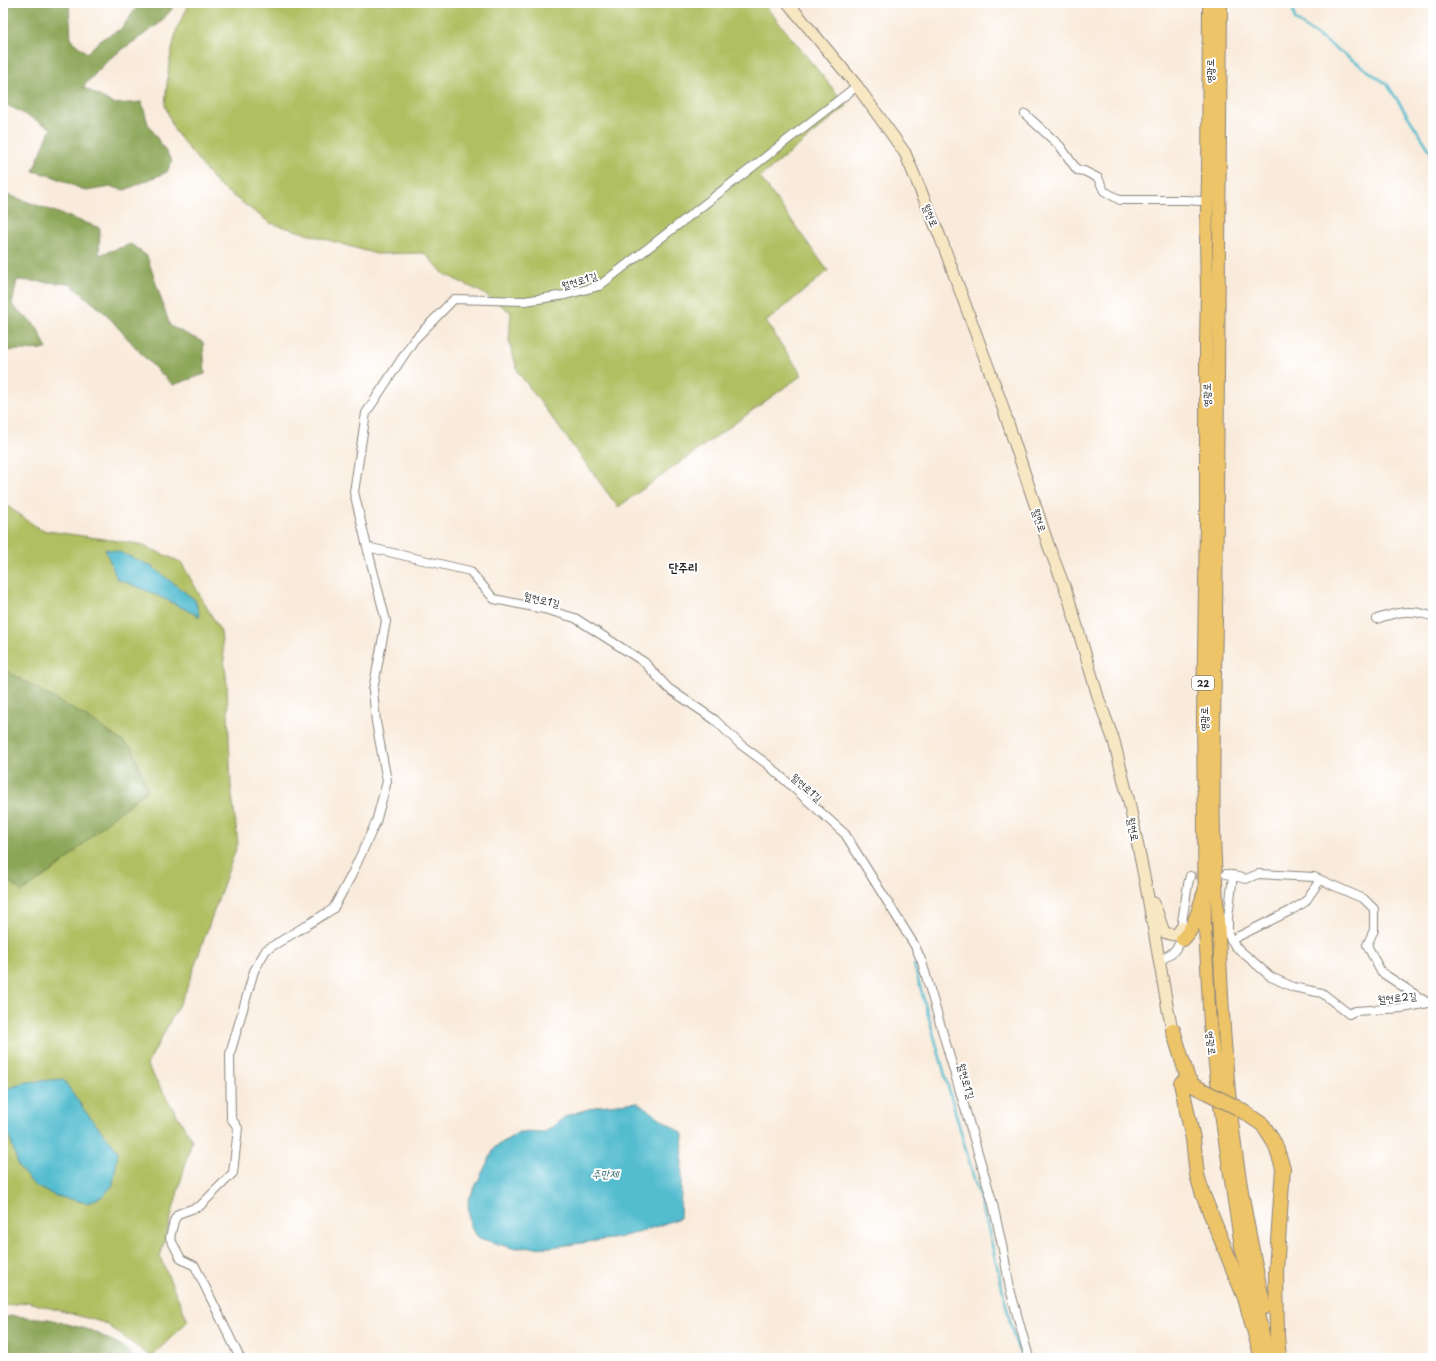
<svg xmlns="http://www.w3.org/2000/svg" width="1436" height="1361" viewBox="0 0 1436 1361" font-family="'Playpen Sans','Poor Story',sans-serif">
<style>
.green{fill:#b0bf62;stroke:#666e3f}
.forest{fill:#8ca658;stroke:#54613a}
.water{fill:#52bccf;stroke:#376c76}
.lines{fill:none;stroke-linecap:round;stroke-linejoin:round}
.stream{stroke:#52bccf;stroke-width:2.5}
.street-tunnel{stroke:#cdc2b5;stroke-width:8;stroke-dasharray:8 4;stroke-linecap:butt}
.street-casing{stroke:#8a847c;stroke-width:10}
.secondary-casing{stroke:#8a847c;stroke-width:13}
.primary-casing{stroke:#8a847c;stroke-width:14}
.highway-casing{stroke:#8a847c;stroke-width:16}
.street{stroke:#fff;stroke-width:8}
.secondary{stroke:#f8e7c3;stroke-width:11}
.primary{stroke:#eec469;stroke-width:12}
.highway{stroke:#eec469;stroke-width:14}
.highway-bridge-casing{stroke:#8a847c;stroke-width:16;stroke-linecap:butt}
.highway-bridge{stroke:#eec469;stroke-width:14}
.labels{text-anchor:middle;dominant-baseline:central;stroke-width:4;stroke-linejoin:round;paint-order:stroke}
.shield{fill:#fff;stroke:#606060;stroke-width:1}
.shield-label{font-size:9px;font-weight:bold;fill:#1c1c1c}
.street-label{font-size:10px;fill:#1c1c1c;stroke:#fff}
.water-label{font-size:11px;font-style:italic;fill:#34646d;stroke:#fff}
.quarter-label{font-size:12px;font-weight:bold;fill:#1c1c1c;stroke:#fff}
</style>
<rect width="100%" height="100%" fill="#fff"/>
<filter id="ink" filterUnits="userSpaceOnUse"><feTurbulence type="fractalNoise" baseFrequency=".025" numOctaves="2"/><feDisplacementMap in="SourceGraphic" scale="8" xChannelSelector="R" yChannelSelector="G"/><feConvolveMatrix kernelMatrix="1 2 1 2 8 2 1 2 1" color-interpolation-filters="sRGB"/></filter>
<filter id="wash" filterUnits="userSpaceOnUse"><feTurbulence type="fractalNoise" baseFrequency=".012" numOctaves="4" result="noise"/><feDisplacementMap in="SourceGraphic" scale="16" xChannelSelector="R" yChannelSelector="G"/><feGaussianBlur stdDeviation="0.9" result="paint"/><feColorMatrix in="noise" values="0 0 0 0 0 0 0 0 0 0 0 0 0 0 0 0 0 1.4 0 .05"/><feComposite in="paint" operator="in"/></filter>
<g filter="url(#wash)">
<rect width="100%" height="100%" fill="#f9ebdb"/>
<path class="green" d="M190,3H763L847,106L760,177L828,271L766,322L802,375L618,507L518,372L509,341L511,312L481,292L444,274L424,253L376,254L270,223L218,185L174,130L165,105L169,64L177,28Z
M3,503L41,530L139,544L181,562L221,632L227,684L231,787L238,843L185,993L147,1065L192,1140L160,1257L188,1321L151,1357L105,1323L28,1302L3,1306Z"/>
<path class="forest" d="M3,3H69L71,40L87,53L100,40L121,29L140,3H177L160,23L109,59L83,87L114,104L142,102L148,124L172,161L167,172L125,190L111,187L86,191L52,176L33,171L51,128L3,103Z
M3,193L100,228L99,255L131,244L147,256L170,326L203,342L205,374L173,385L146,359L106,314L70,284L17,280L12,305L37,327L47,349L3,351Z
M3,669L90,719L132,748L148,790L111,818L63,863L22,892L3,877Z
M13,1316L49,1319L93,1331L122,1346L135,1358H3V1317Z"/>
<path class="water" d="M105,549L117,551L151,566L195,600L200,617C173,603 146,589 117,579Z
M63,1079L85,1111L118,1151L113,1185L103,1196L87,1203L56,1196L41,1189L34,1185L19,1168L10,1138L3,1126V1090L27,1082Z
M637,1102L683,1134L680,1218L655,1227L618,1238L552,1247L512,1248L479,1238L470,1227L468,1201L495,1147L519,1132L544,1133L566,1116L598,1106Z"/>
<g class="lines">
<path class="stream" d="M1292,3L1295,20L1387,84L1433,155
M914,965L989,1232L1014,1338L1022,1358"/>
</g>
</g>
<g filter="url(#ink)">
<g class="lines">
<path class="street-tunnel" d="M1190,876L1210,875"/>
<g class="street-casing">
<path id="street" d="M857,86L599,286L565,295L525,301L454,299L414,340L366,413L354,492L367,547L470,571L494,599L544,609L575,618L644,662L668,688L715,720L740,744L767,764L845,834L915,946L922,962L993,1204L1003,1250L1010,1289L1029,1358
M1025,114L1060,146L1077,170L1084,171L1098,178L1104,191L1120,200H1187L1200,201
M1377,619C1388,615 1400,611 1411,612C1419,612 1426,615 1433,616
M1226,874L1246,879L1258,874L1314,877L1364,899L1374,909V930L1367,945L1381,972L1428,1003L1403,1008L1355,1011L1349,1014L1322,993L1293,987L1271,977L1235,946L1228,934V918L1233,875
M1231,940L1290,911L1305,902L1320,880
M1159,962L1174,951L1183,939L1182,922L1188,884L1190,876
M240,1358L195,1266L181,1259L170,1238L174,1221L178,1214L200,1206L233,1173L238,1128L231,1118L230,1054L254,971L266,950L333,909L351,876L376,822L387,781L376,722L373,690L386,621L367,547"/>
</g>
<g class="secondary-casing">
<path id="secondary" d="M788,3L857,86L905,153L941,239L1000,399L1049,547L1068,596L1099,700L1114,741L1129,802L1146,886L1168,1010L1174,1037
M1154,903L1164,932L1169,934L1176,935L1182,927"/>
</g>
<g class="primary-casing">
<path id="primary" d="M1209,3L1208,180L1206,240L1207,292L1206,342V520L1203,717L1205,928L1210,1025L1223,1128L1241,1247L1269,1358
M1221,3C1220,209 1217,415 1216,621C1215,691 1212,761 1214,832C1215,873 1218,915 1220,956C1223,1022 1227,1087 1236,1153C1243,1205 1254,1257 1265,1308"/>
</g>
<g class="highway-casing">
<path id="highway" d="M1183,939C1195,927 1199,910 1204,894
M1173,1030L1188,1079L1194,1086
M1181,1083L1193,1139L1197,1175L1203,1195L1245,1298L1262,1358
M1238,1108L1263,1125L1275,1144L1283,1168L1276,1271L1277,1336L1279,1358"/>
</g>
<use href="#street" class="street"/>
<use href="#secondary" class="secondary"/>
<use href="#primary" class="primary"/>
<use href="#highway" class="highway"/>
<g class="highway-bridge-casing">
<path id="highway-bridge" d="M1194,1086L1238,1108"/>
</g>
<use href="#highway-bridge" class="highway-bridge"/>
</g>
</g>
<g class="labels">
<rect class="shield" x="1192" y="676" width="22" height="14" rx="3"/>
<g class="shield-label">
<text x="1203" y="683">22</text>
</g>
<g class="street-label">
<text transform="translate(1209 71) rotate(-90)">영광로</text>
<text transform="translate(931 215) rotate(67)">월현로</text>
<text transform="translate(579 280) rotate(-17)">월현로1길</text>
<text transform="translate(1206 395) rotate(-91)">영광로</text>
<text transform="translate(1040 520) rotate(72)">월현로</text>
<text transform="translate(542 599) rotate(13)">월현로1길</text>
<text transform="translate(1203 719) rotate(-90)">영광로</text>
<text transform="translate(807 787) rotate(41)">월현로1길</text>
<text transform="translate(1134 829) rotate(79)">월현로</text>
<text transform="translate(1397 997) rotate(-6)">월현로2길</text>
<text transform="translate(1212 1043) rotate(83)">영광로</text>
<text transform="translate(967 1081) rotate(74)">월현로1길</text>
</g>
<g class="water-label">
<text x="605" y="1173">주만제</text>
</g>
<g class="quarter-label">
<text x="683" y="567">단주리</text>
</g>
</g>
<rect width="1436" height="1361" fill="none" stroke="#fff" stroke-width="16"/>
</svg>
